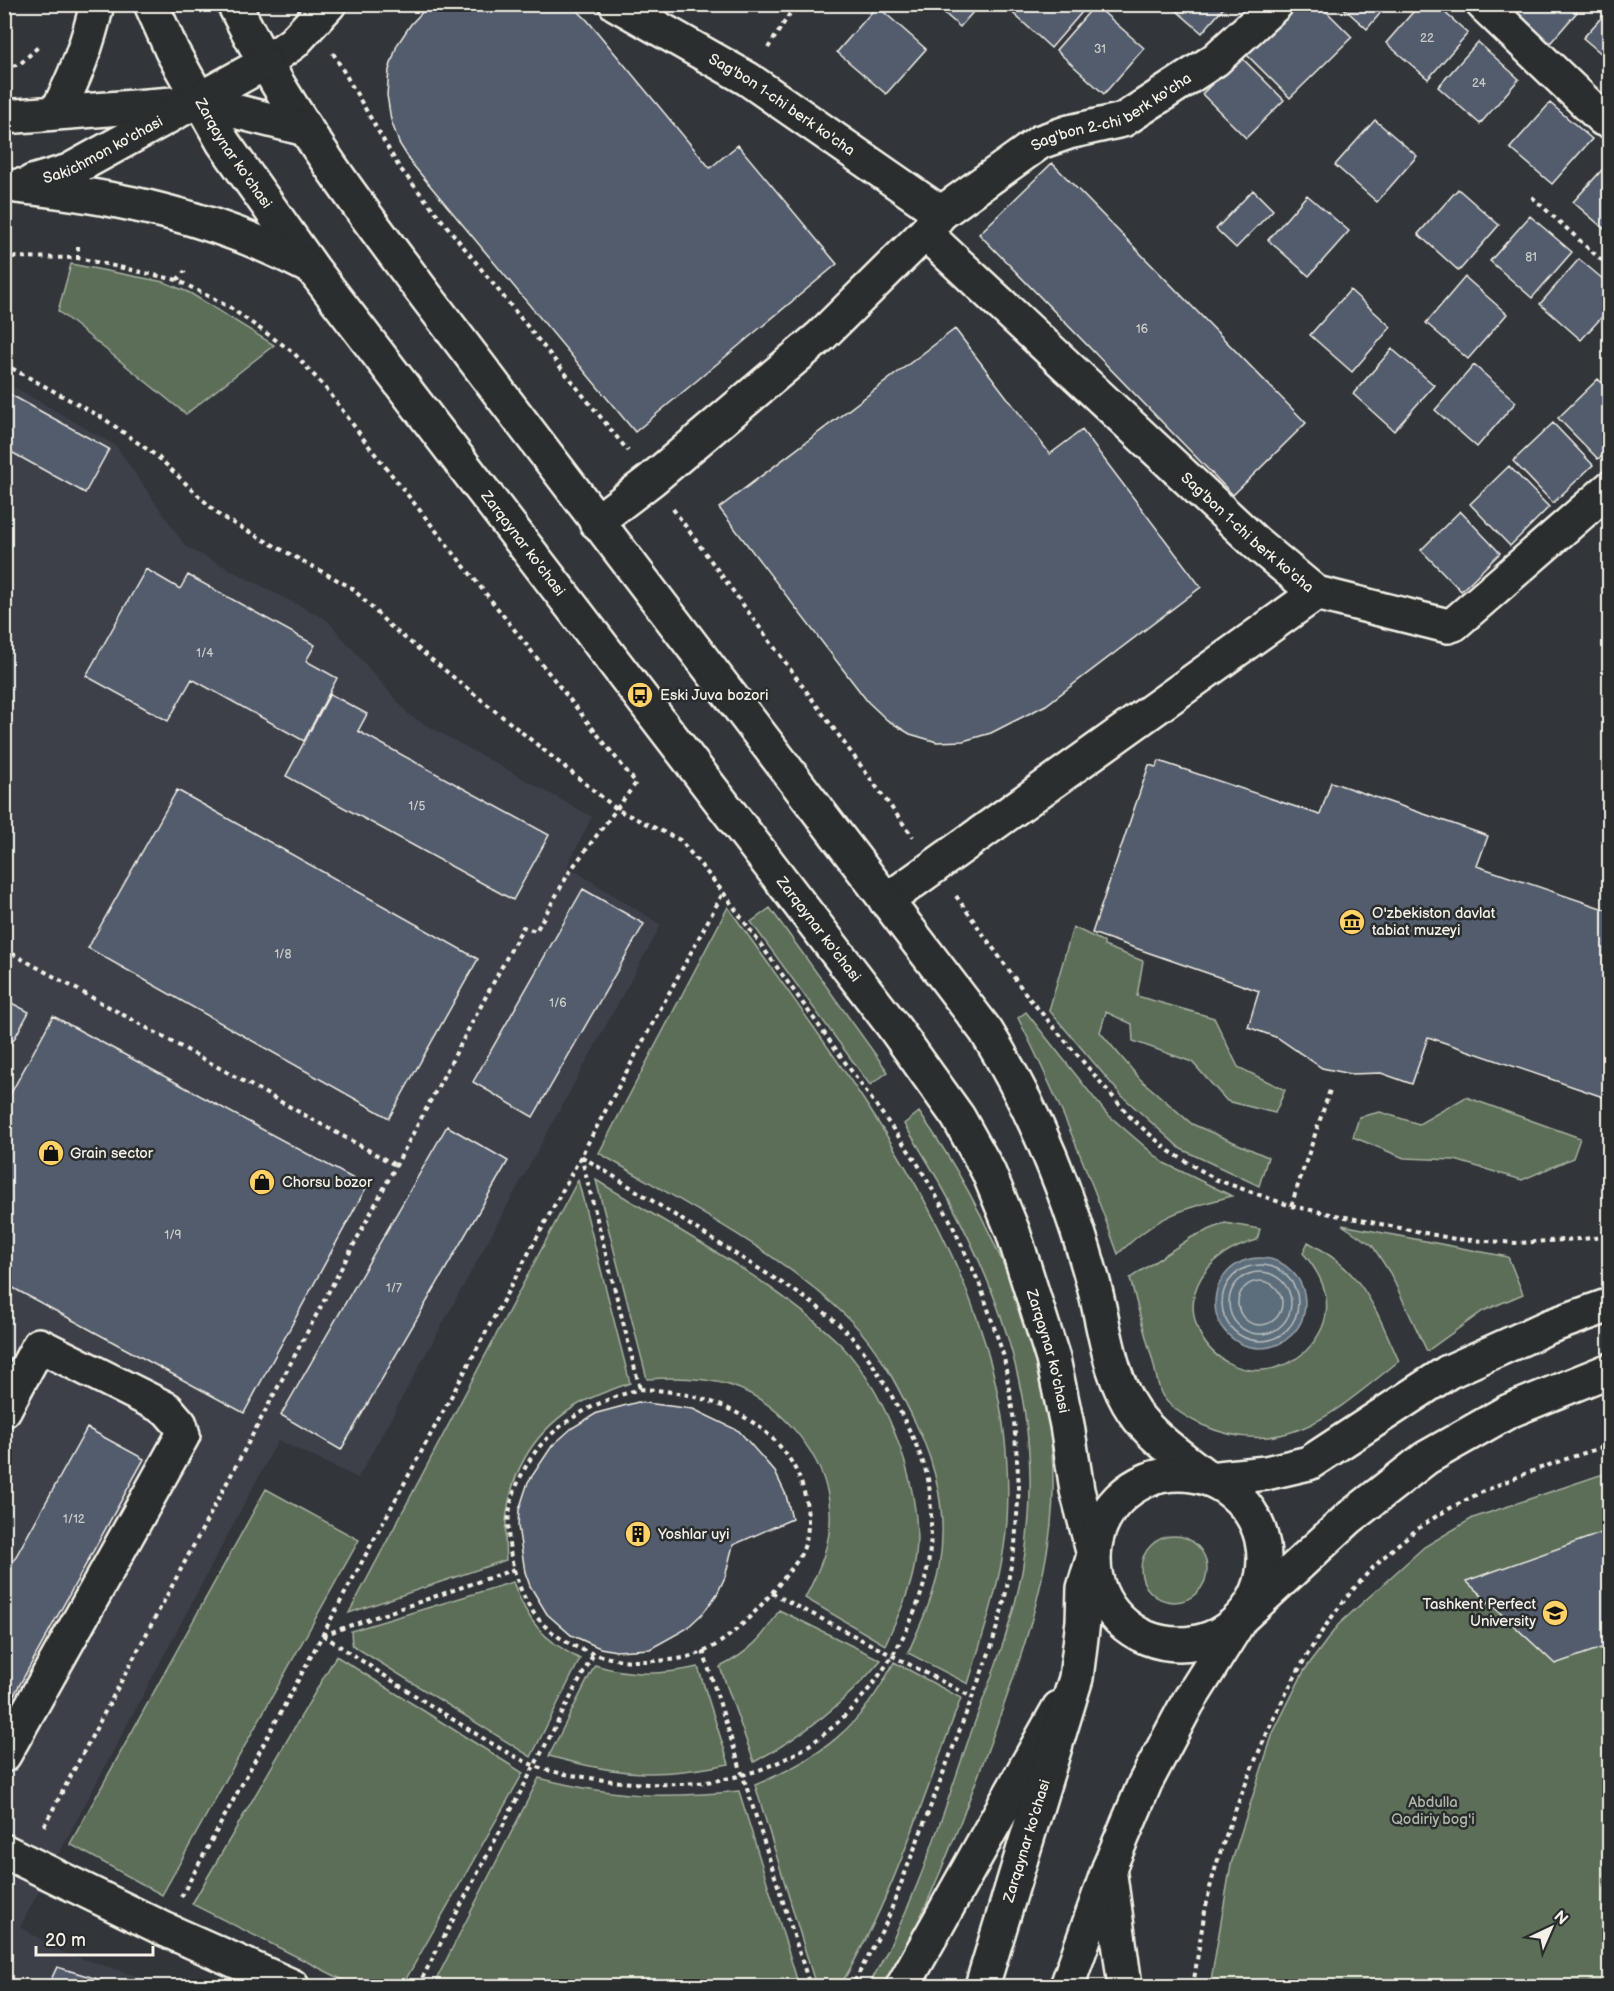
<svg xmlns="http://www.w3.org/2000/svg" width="1614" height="1991" viewBox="0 0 1614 1991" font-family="'Balsamiq Sans',sans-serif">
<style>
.built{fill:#3c414a}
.green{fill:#5b6e59;stroke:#a8b0a0;stroke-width:1.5}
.water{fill:#5b6d7b;stroke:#98a2a7;stroke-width:1.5}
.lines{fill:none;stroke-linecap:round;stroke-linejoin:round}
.shore{stroke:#b7bcbc;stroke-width:1.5}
.building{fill:#535c6d;stroke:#f4f1e8;stroke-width:1.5}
.minor-casing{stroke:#f4f1e8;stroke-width:38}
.major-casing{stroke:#f4f1e8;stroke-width:38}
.path{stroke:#f4f1e8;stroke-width:4;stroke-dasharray:4.5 4.5;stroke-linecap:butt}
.minor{stroke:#2a2d2e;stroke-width:33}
.major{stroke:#2a2d2e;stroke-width:33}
.labels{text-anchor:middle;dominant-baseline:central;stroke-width:5;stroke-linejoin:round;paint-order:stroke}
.number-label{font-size:12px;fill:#ccccc9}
.street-label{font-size:15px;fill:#f4f1e8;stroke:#2a2d2e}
.poi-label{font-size:15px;fill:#f4f1e8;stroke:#2a2d2e;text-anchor:start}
.park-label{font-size:15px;fill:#afb6a8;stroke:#2a2d2e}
</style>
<rect width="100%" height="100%" fill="#32363b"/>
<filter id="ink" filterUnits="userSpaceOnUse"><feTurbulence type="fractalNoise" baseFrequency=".0167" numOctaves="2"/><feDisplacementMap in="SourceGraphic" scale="12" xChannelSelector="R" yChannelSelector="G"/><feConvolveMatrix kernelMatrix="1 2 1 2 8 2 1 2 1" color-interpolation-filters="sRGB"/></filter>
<g filter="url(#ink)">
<path class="built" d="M4,381L116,446L186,547L327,620L410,716L592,817L567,866L661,925L358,1478L278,1440L20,1927L62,1952L167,1986H5Z"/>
<path class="green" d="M71,264L164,282L190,293L274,345L186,414L58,311Z
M728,907C856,1090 1021,1284 1007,1521C1003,1577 984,1631 968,1684L908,1653C920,1625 934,1597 939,1567C948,1517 937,1466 915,1422C898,1387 879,1349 852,1322C786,1255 680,1201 599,1153Z
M770,908L888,1072L870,1085L751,922Z
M1073,927L1104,942V946L1143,961L1137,996L1214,1018L1238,1067L1285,1090L1275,1113L1227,1101L1192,1062L1133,1041L1132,1024L1106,1012L1100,1032L1140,1079L1192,1124L1268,1157L1259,1186L1181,1149L1122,1096L1049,1010Z
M1026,1012L1106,1113L1164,1163L1232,1196C1179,1210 1158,1215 1118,1254C1089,1173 1057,1095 1018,1018Z
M1466,1097L1580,1138L1573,1158L1522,1180L1455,1160L1404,1158L1353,1137L1359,1117L1380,1112L1419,1124Z
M919,1112C997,1223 1066,1384 1051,1524C1042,1603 1015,1675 988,1749C958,1831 927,1910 887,1986H868C912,1912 938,1829 966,1747C986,1689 1011,1632 1022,1572C1053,1407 992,1260 904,1124Z
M578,1180L630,1383C611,1390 591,1396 574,1407C518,1443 501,1497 506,1560L349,1613Z
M596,1180C675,1229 774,1280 841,1345C889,1394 928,1500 914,1568C909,1595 896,1620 885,1645L805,1598C819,1571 832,1542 830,1511C827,1456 780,1401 729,1385C702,1377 674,1377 647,1379Z
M1225,1223L1260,1229L1257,1240C1141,1273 1204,1397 1284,1365C1301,1358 1314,1345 1322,1328C1334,1300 1321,1274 1303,1253L1308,1242C1365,1272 1374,1307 1399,1361C1336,1411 1284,1463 1200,1424C1188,1418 1167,1406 1161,1393C1157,1382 1155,1369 1152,1358C1144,1331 1137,1305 1130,1278L1192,1237Z
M1342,1225L1508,1257L1523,1294L1483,1311L1427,1351L1390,1273L1372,1245Z
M1609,1472V1986H1210L1231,1864L1273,1733L1304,1671L1338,1625L1424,1547L1473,1518Z
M266,1489L359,1540L162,1895L70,1844Z
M1141 1569a33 33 0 1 1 66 0a33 33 0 1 1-66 0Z
M513,1582C528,1622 542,1639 580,1659L531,1757L352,1645L351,1631Z
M779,1610L881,1660C844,1704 804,1735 754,1762L720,1667C748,1653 764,1637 779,1610Z
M336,1656L523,1773L402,1986H355L192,1904Z
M894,1662L961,1698C924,1795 894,1897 840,1986H816L755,1785C821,1758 862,1726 894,1662Z
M595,1665C630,1676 662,1675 698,1667L729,1764C656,1778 621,1776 549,1756Z
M539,1778C613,1797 662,1799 739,1791L799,1986H433Z"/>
<path class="water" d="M1215 1303a45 45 0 1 1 90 0a45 45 0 1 1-90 0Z"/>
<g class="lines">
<path class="shore" d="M1222 1303a38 38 0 1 1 76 0a38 38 0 1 1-76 0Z
M1229 1303a31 31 0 1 1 62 0a31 31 0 1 1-62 0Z
M1238 1303a22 22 0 1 1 44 0a22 22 0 1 1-44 0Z"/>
</g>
<path class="building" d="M571,4L588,21L710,168L738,145L837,264L635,432L413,165L399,143L391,120L387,95L389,70L397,45L411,24L430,4Z
M934,4H980L960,27Z
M1003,4H1089L1051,48Z
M1169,4H1227L1202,33Z
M1291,4H1319L1352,37L1290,98L1244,52Z
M1339,4H1388L1367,29Z
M1420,4H1435L1468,33L1428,79L1386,43Z
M1497,4H1584L1546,48Z
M1095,5L1144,48L1104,94L1056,50Z
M877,6L926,49L886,94L837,52Z
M1610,8V61L1583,38Z
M1478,42L1519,79L1480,124L1438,87Z
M1240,56L1284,100L1246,138L1202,94Z
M1550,103L1592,139L1552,184L1510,148Z
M1375,120L1417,156L1377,202L1335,165Z
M1610,161V234L1573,202Z
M1052,163L1306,423L1233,495L979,234Z
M1458,189L1499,225L1459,271L1418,234Z
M1253,190L1273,210L1236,248L1216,229Z
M1307,195L1349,231L1309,276L1268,240Z
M1530,216L1572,252L1532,298L1490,261Z
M1579,259L1610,285V308L1581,340L1540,304Z
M1465,277L1507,314L1468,359L1426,323Z
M1350,290L1391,327L1352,372L1310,335Z
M955,329L1050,454L1082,430L1201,587L1046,705L991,733L963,741L937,742L910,734L887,720L868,702L719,508Z
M1392,349L1434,385L1394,431L1353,394Z
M1474,365L1516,402L1477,447L1435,410Z
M1598,379L1610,391V449L1598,459L1558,418Z
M4,391L109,449L85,493L4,448Z
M1553,423L1593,465L1553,503L1513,461Z
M1509,466L1549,507L1510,546L1470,504Z
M1460,511L1500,553L1461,591L1421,550Z
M146,569L180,589L188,575L315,645L306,661L337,678L304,741L192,679L168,721L86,676Z
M330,694L367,714L358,731L549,835L513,900L286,776Z
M1159,761L1320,815L1331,782L1488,836L1477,866L1610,911V1088L1606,1098L1428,1037L1412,1084L1381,1073L1351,1074L1322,1068L1278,1038L1248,1027L1259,991L1092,933L1149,765L1156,767Z
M177,790L478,959L389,1118L88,948Z
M583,889L644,924L533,1117L473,1082Z
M4,999L29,1012L4,1057Z
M53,1016L367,1186L244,1413L4,1283V1106Z
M447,1126L508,1161L341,1450L281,1415Z
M638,1402L693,1409L739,1431L775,1472L786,1495L792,1519L733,1545L725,1577L717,1594L704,1612L686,1629L650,1649L616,1651L600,1648L571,1635L547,1614L530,1586L525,1572L518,1526L519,1510L528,1482L552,1446L572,1428L597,1413Z
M87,1428L144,1459L4,1713V1578Z
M1610,1530V1645L1555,1664L1466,1581Z
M57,1967L121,1986H48Z"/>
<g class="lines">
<g class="minor-casing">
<g id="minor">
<path id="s1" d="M616,4L748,79L941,213"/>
<path d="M1483,4L1603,119L1610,120"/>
<path d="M265,63L293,43L329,4"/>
<path id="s2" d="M925,233L1256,543L1316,593L1448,626L1454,624L1610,488"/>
<path id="s3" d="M596,522L651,480L821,336L925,233L941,213L1040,142L1069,132L1123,120L1215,60L1276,4"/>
<path d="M886,901L1316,593"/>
<path d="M4,1410L39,1345L167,1409L180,1424L183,1435L4,1755"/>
<path d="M4,1851L164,1929L292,1986"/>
<path d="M1109,1868L1125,1986"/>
<path d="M903,1986L1059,1708"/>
</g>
</g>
<g class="major-casing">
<g id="major">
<path id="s4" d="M151,4L172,51L223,142L313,269L893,1026L958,1117L988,1171L1013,1232L1053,1359L1067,1425L1077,1490L1094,1555L1084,1588L1083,1621L1076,1678L982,1986"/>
<path d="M234,4C304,146 407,269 501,395C661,608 824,819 986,1031C1034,1109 1069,1194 1093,1282C1105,1326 1108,1374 1134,1412C1153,1439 1183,1458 1209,1479L1266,1473L1309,1463L1448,1372L1548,1327L1610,1305"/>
<path d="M57,111C76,77 88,43 97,4"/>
<path d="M4,117L199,102L306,129"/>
<path id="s5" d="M32,182L69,171L265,63"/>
<path d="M17,186C119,197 215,217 306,265"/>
<circle cx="1179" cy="1559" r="85"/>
<path d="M1067,1986L1109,1868L1145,1783L1187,1704L1241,1618L1349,1518L1426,1458L1509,1411L1610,1370"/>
</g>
</g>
<path class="path" d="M768,48L796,4
M333,53L399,167L628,451
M4,68L20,64L38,47
M1532,197L1610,268
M78,246V258
M4,257L78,258L177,280L229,307L293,352L329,392L368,445L636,783L570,871L536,931L523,927L42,1830
M177,280L185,271
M4,364L103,418L158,457L220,516L352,588L390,626L618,810L680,840L723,892L916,1161L949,1218L980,1285L1004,1357L1014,1421L1019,1486L1015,1545L1004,1602L991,1648L886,1923L852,1986
M673,509L913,837
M956,896L1028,997L1131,1118L1169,1151L1217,1180L1291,1206L1455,1239L1518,1243L1610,1237
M4,949L397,1166
M581,1156L640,1389
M1291,1206L1331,1087
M640,1389C710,1391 792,1424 806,1501C810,1524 809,1546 794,1565C772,1594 737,1637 703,1652C682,1661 658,1661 636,1661C603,1660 570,1649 545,1626C517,1600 503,1545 510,1508C514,1487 526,1463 539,1447C566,1416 601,1400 640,1389Z
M772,1593L972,1697
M323,1635C368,1665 412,1694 457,1722C481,1737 507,1754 533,1765C546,1771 564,1774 578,1776C648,1788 722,1791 787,1758C847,1728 899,1660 920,1597C932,1563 933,1520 929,1485C925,1452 879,1368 857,1343C826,1307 784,1285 745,1260C690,1225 636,1190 581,1156
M323,1635L515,1569
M703,1651L810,1986
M181,1897L723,893
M4,1900L9,1893
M418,1986L593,1655
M1193,1986C1198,1955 1202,1923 1209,1892C1219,1850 1236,1808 1252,1768C1290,1677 1337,1587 1419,1528C1468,1492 1550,1463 1610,1445"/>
<use href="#minor" class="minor"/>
<use href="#major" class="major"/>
</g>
</g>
<defs>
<g id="bus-disc" transform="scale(1.35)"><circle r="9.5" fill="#ffd166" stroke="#2a2d2e"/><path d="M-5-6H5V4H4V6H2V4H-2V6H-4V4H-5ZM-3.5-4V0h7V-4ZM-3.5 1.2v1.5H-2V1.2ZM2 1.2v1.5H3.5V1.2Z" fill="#111"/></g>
<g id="museum-disc" transform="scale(1.35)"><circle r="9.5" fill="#ffd166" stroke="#2a2d2e"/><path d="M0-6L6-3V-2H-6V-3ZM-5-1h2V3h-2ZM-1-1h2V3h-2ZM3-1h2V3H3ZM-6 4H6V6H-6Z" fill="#111"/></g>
<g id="shop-disc" transform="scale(1.35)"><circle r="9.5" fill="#ffd166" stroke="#2a2d2e"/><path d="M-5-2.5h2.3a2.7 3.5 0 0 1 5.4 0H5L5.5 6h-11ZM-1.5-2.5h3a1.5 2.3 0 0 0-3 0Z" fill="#111"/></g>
<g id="building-disc" transform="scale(1.35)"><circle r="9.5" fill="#ffd166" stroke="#2a2d2e"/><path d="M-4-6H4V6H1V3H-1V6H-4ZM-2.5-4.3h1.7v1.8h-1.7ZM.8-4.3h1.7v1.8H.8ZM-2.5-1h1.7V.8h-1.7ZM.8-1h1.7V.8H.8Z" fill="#111"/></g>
<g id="university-disc" transform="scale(1.35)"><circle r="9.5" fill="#ffd166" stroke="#2a2d2e"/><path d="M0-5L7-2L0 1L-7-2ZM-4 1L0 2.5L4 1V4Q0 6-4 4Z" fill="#111"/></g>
</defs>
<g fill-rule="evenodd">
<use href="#bus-disc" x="640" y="695"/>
<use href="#museum-disc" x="1352" y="922"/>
<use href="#shop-disc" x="51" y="1153"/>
<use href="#shop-disc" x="262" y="1182"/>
<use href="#building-disc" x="638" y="1534"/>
<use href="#university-disc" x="1555" y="1613"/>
</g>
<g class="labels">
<g class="number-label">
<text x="1427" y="38">22</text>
<text x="1100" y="49">31</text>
<text x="1479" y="83">24</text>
<text x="1531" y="257">81</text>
<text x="1142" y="329">16</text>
<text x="205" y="653">1/4</text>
<text x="417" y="806">1/5</text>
<text x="283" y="954">1/8</text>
<text x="558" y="1003">1/6</text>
<text x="173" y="1235">1/9</text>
<text x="394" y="1288">1/7</text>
<text x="74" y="1519">1/12</text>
</g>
<g class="street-label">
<text stroke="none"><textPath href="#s1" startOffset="194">Sag'bon 1-chi berk ko'cha</textPath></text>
<text stroke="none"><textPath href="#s3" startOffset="664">Sag'bon 2-chi berk ko'cha</textPath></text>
<text stroke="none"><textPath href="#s5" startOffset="78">Sakichmon ko'chasi</textPath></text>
<text stroke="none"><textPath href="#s4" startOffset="171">Zarqaynar ko'chasi</textPath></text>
<text stroke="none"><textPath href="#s2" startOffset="440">Sag'bon 1-chi berk ko'cha</textPath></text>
<text stroke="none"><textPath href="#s4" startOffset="657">Zarqaynar ko'chasi</textPath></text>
<text stroke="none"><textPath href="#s4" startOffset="1143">Zarqaynar ko'chasi</textPath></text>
<text stroke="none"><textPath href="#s4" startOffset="1629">Zarqaynar ko'chasi</textPath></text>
<text transform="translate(1027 1841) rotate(-73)">Zarqaynar ko'chasi</text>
</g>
<g class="poi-label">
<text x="660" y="695">Eski Juva bozori</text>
<text x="1372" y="913">O'zbekiston davlat<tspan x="1372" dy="17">tabiat muzeyi</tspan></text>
<text x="70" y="1153">Grain sector</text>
<text x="282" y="1182">Chorsu bozor</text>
<text x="658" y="1534">Yoshlar uyi</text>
<text x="1536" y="1604" text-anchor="end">Tashkent Perfect<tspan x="1536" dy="17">University</tspan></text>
</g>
<g class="park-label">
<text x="1433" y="1802">Abdulla<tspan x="1433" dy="17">Qodiriy bog'i</tspan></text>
</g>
</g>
<rect width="1614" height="1991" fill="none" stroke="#2a2d2e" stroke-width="24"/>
<rect x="12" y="12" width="1590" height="1967" fill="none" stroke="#f4f1e8" stroke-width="2" filter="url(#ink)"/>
<g transform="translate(1551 1928) rotate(44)" stroke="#2a2d2e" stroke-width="4.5" paint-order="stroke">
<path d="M0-4.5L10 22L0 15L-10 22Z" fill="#f4f1e8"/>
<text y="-9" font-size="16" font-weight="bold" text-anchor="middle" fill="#f4f1e8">N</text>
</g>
<path d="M36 1946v9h117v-9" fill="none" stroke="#f4f1e8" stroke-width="3"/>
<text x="45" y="1946" font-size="18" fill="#f4f1e8" stroke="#2a2d2e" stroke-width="4.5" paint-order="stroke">20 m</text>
</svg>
